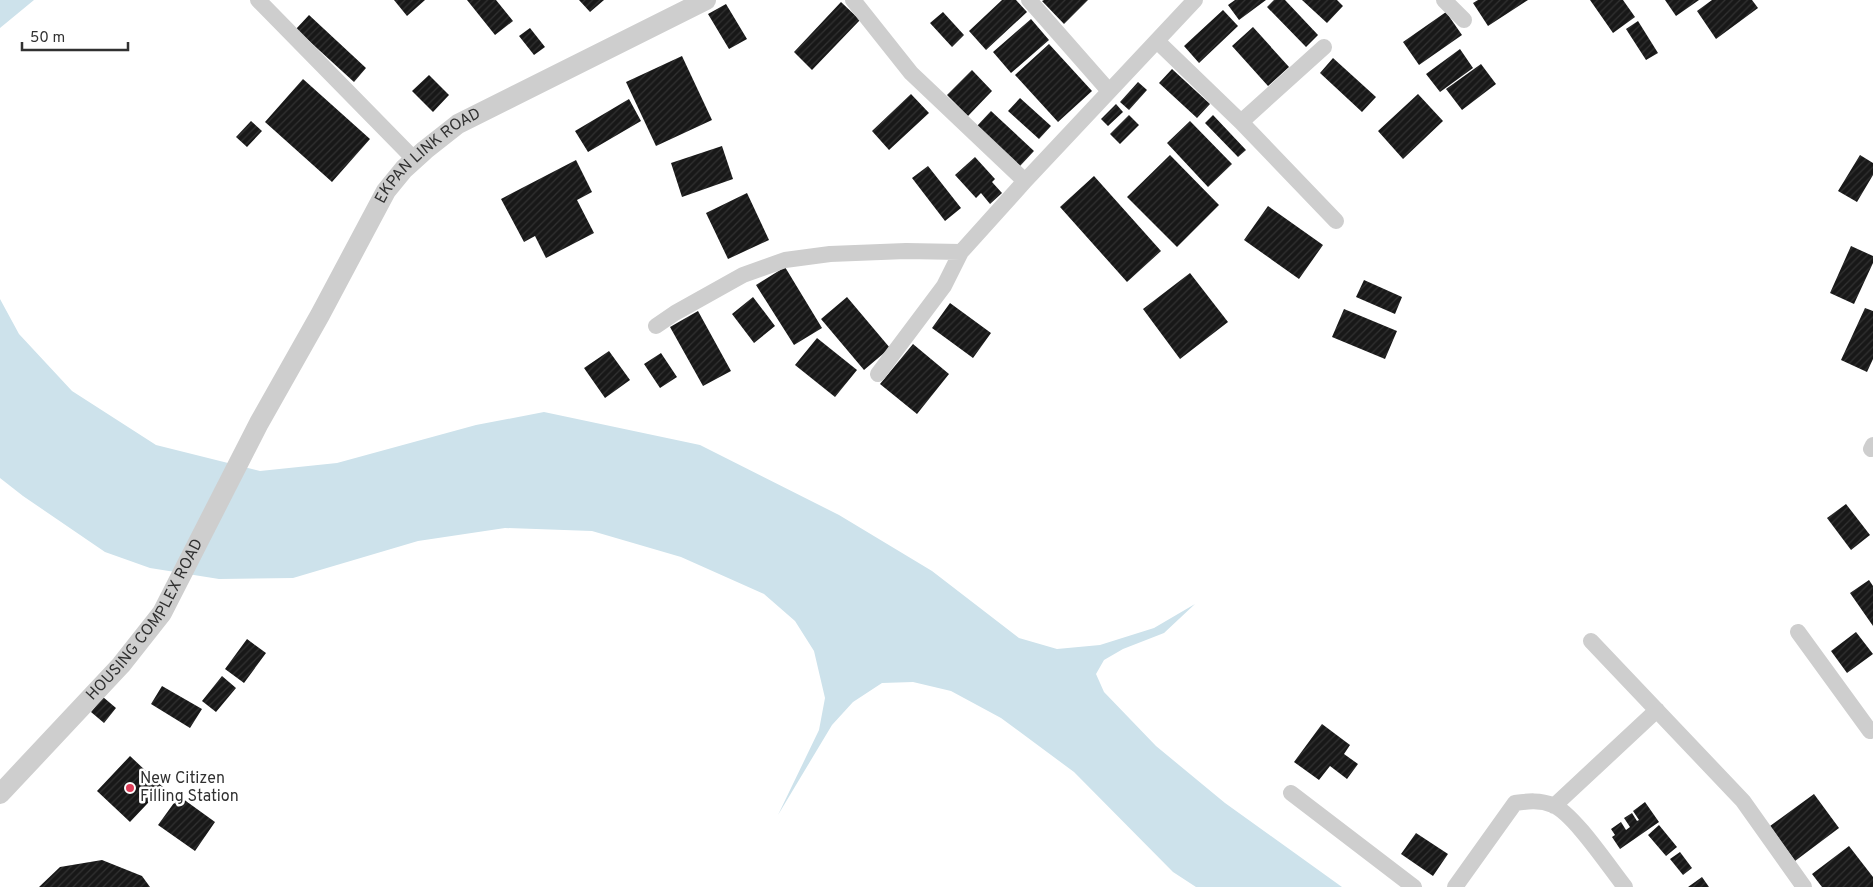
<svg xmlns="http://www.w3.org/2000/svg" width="1873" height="887" viewBox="0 0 1873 887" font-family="Overpass,sans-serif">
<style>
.water{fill:#cde2eb}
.building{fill:url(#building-hatch)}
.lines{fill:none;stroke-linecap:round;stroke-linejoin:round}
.minor{stroke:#cecece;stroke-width:16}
.tertiary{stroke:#cecece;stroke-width:20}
.poi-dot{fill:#dd3e59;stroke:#fff;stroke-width:2}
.labels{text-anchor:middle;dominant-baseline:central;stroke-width:5;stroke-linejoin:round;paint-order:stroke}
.street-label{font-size:16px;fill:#313131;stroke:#fff}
.poi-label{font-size:16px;fill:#313131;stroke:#fff;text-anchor:start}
</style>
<defs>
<pattern id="building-hatch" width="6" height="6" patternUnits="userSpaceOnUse" patternTransform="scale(1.25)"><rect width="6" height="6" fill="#181818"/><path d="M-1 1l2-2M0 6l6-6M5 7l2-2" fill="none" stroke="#313131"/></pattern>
</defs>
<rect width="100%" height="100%" fill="#fff"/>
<path class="water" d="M0,0H34L0,28Z
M0,299L19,334L72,391L156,445L260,471L337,463L476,425L544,412L700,445L839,515L932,571L1019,638L1057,649L1100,645L1154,628L1195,604L1164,633L1123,649L1104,660L1096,674L1104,692L1156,746L1225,803L1342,887H1196L1173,872L1074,772L1001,718L951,691L913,682L882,683L853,702L832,725L778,815L819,730L825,698L814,651L795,621L764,594L681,557L592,531L505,528L418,541L293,578L219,579L150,568L105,552L23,496L0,478Z"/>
<path class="building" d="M394,0H425L407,16Z
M467,0H496L513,21L495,35Z
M579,0H604L590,12Z
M1002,0H1016L1027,12L986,50L969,31Z
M1044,0H1088L1064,24L1042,1Z
M1235,0H1266L1239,20L1228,5Z
M1274,0H1285L1318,35L1306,47L1267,7Z
M1302,0H1337L1343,6L1327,23Z
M1478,0H1528L1488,26L1473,3Z
M1590,0H1623L1635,17L1613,33Z
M1665,0H1699L1676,16Z
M1712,0H1752L1758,8L1716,39L1697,11Z
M841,2L860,20L812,70L794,52Z
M726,4L747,39L729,49L708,14Z
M1223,10L1238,26L1199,63L1184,46Z
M943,12L964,35L952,47L930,23Z
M1446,12L1462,35L1419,65L1403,42Z
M309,15L366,68L354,82L296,29Z
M1031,19L1049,40L1011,73L993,52Z
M1638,21L1658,53L1646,60L1626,29Z
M1253,27L1289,67L1268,86L1232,46Z
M530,28L545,47L534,55L519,36Z
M1049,44L1092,91L1058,122L1015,75Z
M1460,49L1473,68L1440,92L1426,74Z
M682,56L712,120L656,146L626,82Z
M1333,58L1376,97L1362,112L1320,73Z
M1481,64L1496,84L1462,110L1446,89Z
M1172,69L1210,104L1197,118L1159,83Z
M972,70L992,91L968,116L947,95Z
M429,75L449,95L433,112L412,91Z
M303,79L370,139L332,182L265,122Z
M1138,82L1147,90L1129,110L1120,102Z
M911,94L929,113L889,150L872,131Z
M1418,94L1443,121L1403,159L1378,131Z
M1020,98L1051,126L1039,139L1008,111Z
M629,99L641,121L588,152L575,131Z
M1116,104L1123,112L1108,126L1101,119Z
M991,111L1034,151L1020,166L977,126Z
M1129,115L1139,125L1120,144L1110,134Z
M1213,115L1246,150L1238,157L1205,123Z
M251,121L262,131L247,147L236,137Z
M1190,121L1232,164L1208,187L1167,143Z
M722,146L733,179L682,197L671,163Z
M1170,155L1219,205L1177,247L1127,197Z
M1860,155L1873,163V175L1857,202L1838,191Z
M975,157L995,179L992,182L1002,193L990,204L981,193L976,198L955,175Z
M576,160L592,192L577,200L594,233L546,258L535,236L524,242L501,199Z
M928,166L961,208L945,221L912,178Z
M1094,176L1161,251L1127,282L1060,207Z
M747,193L769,240L728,259L706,213Z
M1268,206L1323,245L1299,279L1244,240Z
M1851,246L1873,256V263L1854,304L1830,293Z
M785,267L822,328L794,345L756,285Z
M1190,273L1228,322L1180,359L1143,309Z
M1364,280L1402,297L1395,314L1356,297Z
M753,297L775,326L754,343L732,314Z
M847,297L890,348L864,370L821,319Z
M950,303L991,333L973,358L932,328Z
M1865,308L1873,311V359L1867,372L1841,360Z
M1344,309L1397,331L1385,359L1332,337Z
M698,311L731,371L703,386L670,327Z
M817,338L857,370L835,397L795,365Z
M913,344L949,374L917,414L880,384Z
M609,351L630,380L605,398L584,368Z
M661,353L677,377L660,388L644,364Z
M1846,504L1870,535L1851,550L1827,518Z
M1869,580L1873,586V626L1850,593Z
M1856,632L1873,654L1847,673L1831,651Z
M247,639L266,653L244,683L225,669Z
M222,676L236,688L216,712L202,701Z
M162,686L202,709L190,728L151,704Z
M103,697L116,708L104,723L91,712Z
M1322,724L1350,745L1344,754L1358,764L1347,779L1330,766L1319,780L1294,762Z
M130,756L163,787L130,822L97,791Z
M1814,794L1839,828L1795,861L1770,826Z
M179,796L215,822L195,851L158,825Z
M1645,802L1659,822L1620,849L1612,837L1615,835L1611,829L1621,822L1626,830L1630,827L1624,818L1632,813L1637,821L1639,820L1633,811Z
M1659,825L1677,847L1666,856L1648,835Z
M1416,833L1448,854L1433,876L1401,854Z
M1849,846L1873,877V887H1822L1812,874Z
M1680,852L1692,868L1683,875L1670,859Z
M102,860L142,876L150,887H39L60,867Z
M1702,877L1709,887H1688Z"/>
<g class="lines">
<path class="minor" d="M258,0L415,160
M853,0L911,73L1025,181
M1029,0L1109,91
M1444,0L1464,20
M1157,41L1241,122L1336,221
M1241,122L1324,47
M656,326L675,313L743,275L785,260L830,254L906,251L961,252
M878,374L944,286L961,252L1025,181L1195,0
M1871,449L1873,445
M1798,632L1870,731
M1591,641L1743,801L1804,887
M1291,793L1414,887
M1554,806L1657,710
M1455,887L1515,803C1528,801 1540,800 1553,805C1574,814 1609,867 1625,887"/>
<path class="tertiary" id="s1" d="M0,794L121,665L162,613L259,423L320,315L386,191L404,169L425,150L458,124L706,0"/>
</g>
<circle class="poi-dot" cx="130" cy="788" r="5"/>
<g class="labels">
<g class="street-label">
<text stroke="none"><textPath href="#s1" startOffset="776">EKPAN LINK ROAD</textPath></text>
<text stroke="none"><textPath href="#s1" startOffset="228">HOUSING COMPLEX ROAD</textPath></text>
</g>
<g class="poi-label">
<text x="140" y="779">New Citizen<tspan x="140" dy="18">Filling Station</tspan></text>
</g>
</g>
<path d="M22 42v8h106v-8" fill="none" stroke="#313131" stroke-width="2.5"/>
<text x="30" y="42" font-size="15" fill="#313131" stroke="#ffffff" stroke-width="4" paint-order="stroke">50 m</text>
</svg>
